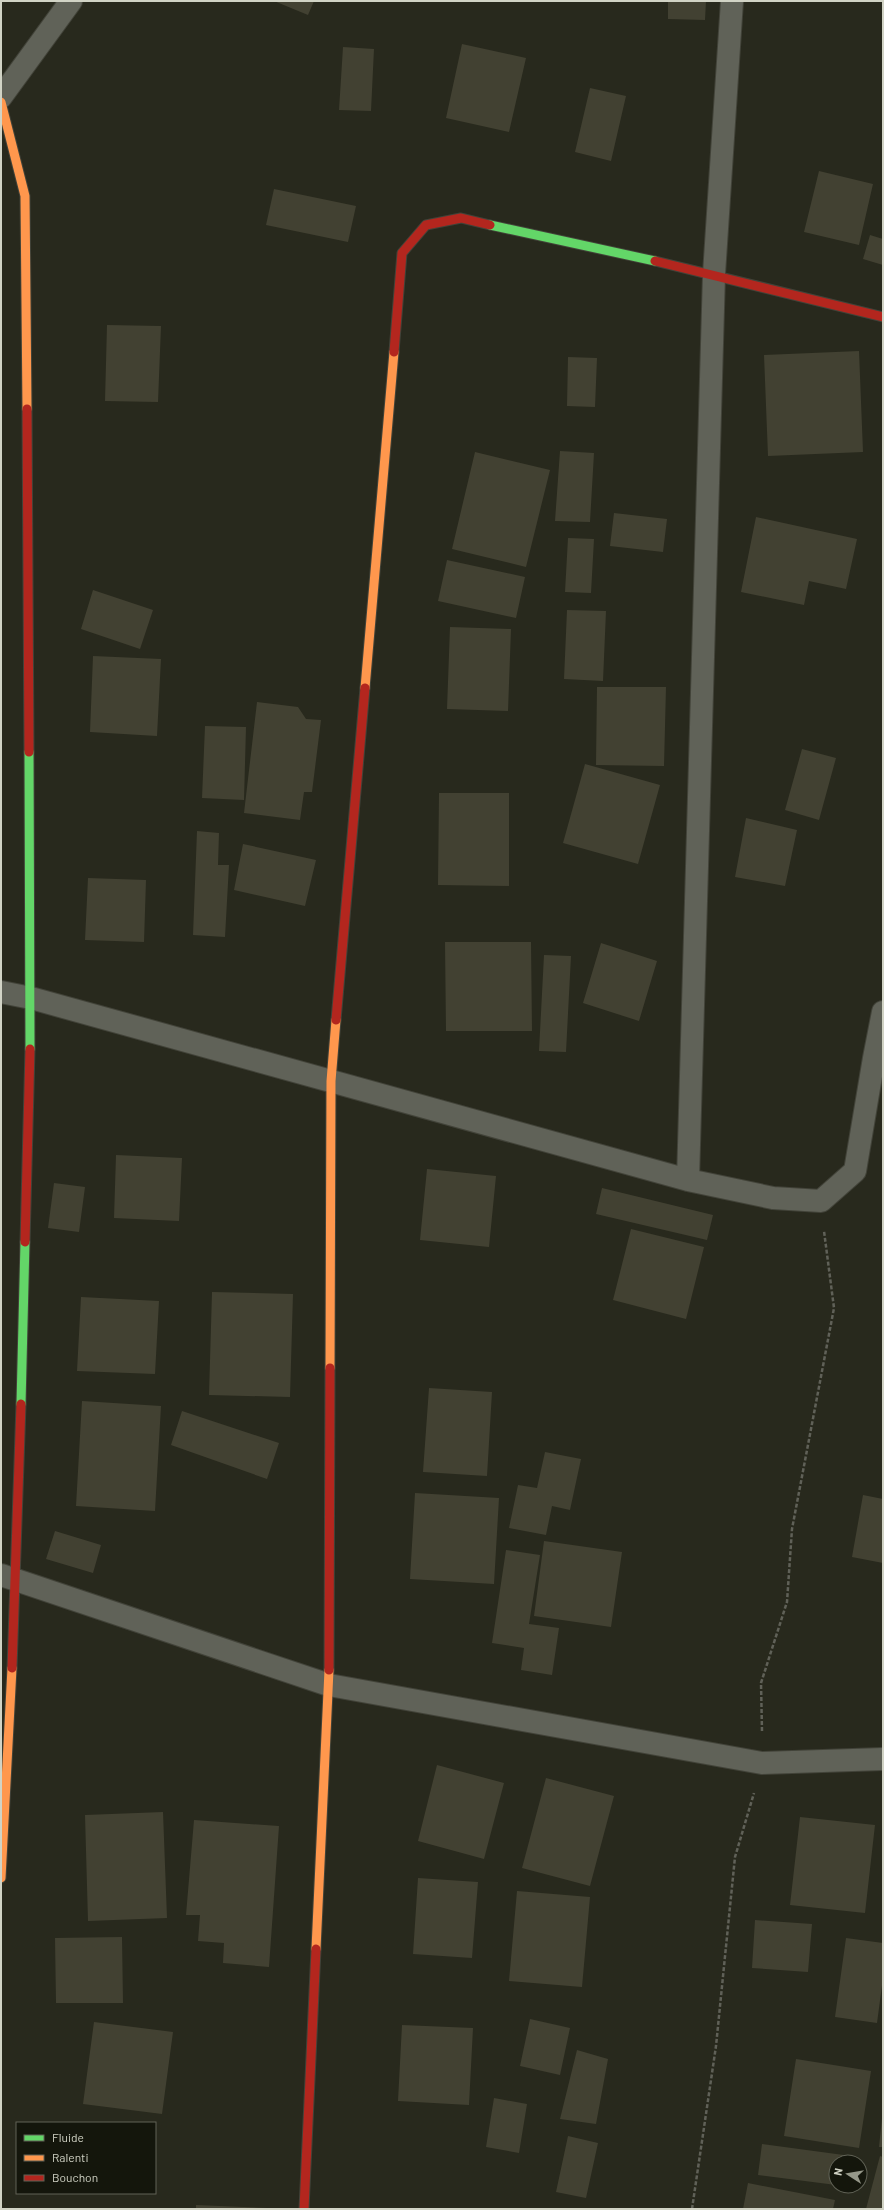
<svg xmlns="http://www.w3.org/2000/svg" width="884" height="2210" viewBox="0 0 884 2210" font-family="Barlow,sans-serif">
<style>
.building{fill:#424132}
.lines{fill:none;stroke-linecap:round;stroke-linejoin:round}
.street-casing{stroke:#424339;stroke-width:24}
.fast-casing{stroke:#424339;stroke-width:11}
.slow-casing{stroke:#424339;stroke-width:11}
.jam-casing{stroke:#424339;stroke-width:11}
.path{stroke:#606158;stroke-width:2.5;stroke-dasharray:4 2;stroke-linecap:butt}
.street{stroke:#606258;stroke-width:22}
.fast{stroke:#63d668;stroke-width:9}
.slow{stroke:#ff974d;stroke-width:9}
.jam{stroke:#b3261e;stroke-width:9}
</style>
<rect width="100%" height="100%" fill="#28291d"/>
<path class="building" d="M274,1H314L308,15Z
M668,1H706L705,20L668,19Z
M462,44L526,58L509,132L446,118Z
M343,47L374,49L371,111L339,110Z
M590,88L626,96L611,161L575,152Z
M819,171L873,184L859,245L804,232Z
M274,189L356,206L348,242L266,225Z
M870,235L883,239V265L863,259Z
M107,325L161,326L158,402L105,401Z
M859,351L863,452L768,456L764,355Z
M568,357L597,358L595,407L567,406Z
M560,451L594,453L590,522L555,521Z
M475,452L550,470L526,567L452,549Z
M614,513L667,519L663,552L610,546Z
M756,517L857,539L846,589L809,581L804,605L741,592Z
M568,538L594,539L591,593L565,592Z
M447,560L525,577L516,618L438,601Z
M93,590L153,610L140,649L81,629Z
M567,610L606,611L603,681L564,679Z
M450,627L511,629L508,711L447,709Z
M93,656L161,659L157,736L90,732Z
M597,687H666L664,766L596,765Z
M257,702L298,707L306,719L321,720L312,792H304L300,820L244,813Z
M205,726L246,727L244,800L202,798Z
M802,749L836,758L819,820L785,810Z
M585,764L660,785L638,864L563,843Z
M439,793H509V886L438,885Z
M746,818L797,830L785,886L735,877Z
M197,831L219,833L218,865H229L225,937L193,935Z
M243,844L316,860L305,906L234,890Z
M88,878L146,880L144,942L85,940Z
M445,942H531L532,1031H446Z
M601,943L657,961L639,1021L583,1003Z
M544,955L571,956L566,1052L539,1051Z
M116,1155L182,1158L179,1221L114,1218Z
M427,1169L496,1176L489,1247L420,1240Z
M54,1183L85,1187L79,1232L48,1228Z
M602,1188L713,1215L707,1240L596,1214Z
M631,1229L704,1247L686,1319L613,1300Z
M212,1292L293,1294L290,1397L209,1395Z
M81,1297L159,1301L155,1374L77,1371Z
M429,1388L492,1392L487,1476L423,1472Z
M82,1401L161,1406L155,1511L76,1506Z
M182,1411L279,1443L267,1479L171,1445Z
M545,1452L581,1459L570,1510L552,1506L546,1535L509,1528L518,1485L537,1488Z
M415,1493L499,1498L494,1584L410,1579Z
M863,1495L883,1499V1563L852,1557Z
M55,1531L101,1545L93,1573L46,1559Z
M544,1541L622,1552L611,1627L534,1616Z
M506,1550L540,1555L529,1624L559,1628L552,1675L521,1670L524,1648L492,1643Z
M437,1765L504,1783L484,1859L418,1841Z
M546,1778L614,1796L590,1886L522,1868Z
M163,1812L167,1918L88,1921L85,1815Z
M800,1817L875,1825L865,1913L790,1905Z
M194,1820L279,1826L269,1967L223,1963L224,1943L198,1941L200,1915H186Z
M418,1878L478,1882L472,1958L413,1954Z
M517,1891L590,1897L582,1987L509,1981Z
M755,1920L812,1924L808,1972L752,1968Z
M122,1937L123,2003H56L55,1938Z
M846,1938L883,1943V1978L877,2023L835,2017Z
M530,2019L570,2028L560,2075L520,2066Z
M94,2022L173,2032L162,2114L83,2104Z
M402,2025L473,2028L469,2105L398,2101Z
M577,2050L608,2059L596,2124L560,2119Z
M796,2059L871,2071L859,2148L784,2136Z
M494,2098L527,2104L519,2153L486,2147Z
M882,2118H883V2147H879Z
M568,2136L598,2143L586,2198L556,2192Z
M762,2144L851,2156L850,2162H836V2185L758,2175Z
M880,2156L883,2157V2209H866Z
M748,2183L835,2200L833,2209H743Z
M196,2205L267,2208V2209H196Z"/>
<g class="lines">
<g class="street-casing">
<path id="street" d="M1,97L71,1
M1,992L31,998L688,1180L773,1198L821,1201L855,1171L874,1058L883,1059
M874,1058L883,1012
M688,1180L714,274L732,1
M1,1575L329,1685L762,1763L883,1759"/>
</g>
<g class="fast-casing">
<path id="fast" d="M490,225L655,261
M29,752L30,1049
M21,1404L25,1242"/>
</g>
<g class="slow-casing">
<path id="slow" d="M1,102L25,196L27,409
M365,688L394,352
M330,1368L331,1081L336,1020
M1,1878L12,1668
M316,1949L329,1670"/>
</g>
<g class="jam-casing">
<path id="jam" d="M655,261L883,317
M394,352L402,253L426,225L461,218L490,225
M27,409L29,752
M336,1020L365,688
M25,1242L30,1049
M12,1668L21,1404
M329,1670L330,1368
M304,2209L316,1949"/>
</g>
<path class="path" d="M762,1731L761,1683L787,1602L792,1529L834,1308L824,1231
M692,2209L716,2046L735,1857L754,1793"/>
<use href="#street" class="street"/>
<use href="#fast" class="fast"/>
<use href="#slow" class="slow"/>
<use href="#jam" class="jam"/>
</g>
<rect width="884" height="2210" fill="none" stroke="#d1d3c5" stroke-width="4"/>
<rect x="16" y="2122" width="140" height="72" fill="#14160c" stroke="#606256"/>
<rect x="24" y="2135" width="20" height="6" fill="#63d668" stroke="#606256"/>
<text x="52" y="2142" font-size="12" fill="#d1d3c5">Fluide</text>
<rect x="24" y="2155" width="20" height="6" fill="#ff974d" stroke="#606256"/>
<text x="52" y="2162" font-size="12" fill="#d1d3c5">Ralenti</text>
<rect x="24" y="2175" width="20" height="6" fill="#b3261e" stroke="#606256"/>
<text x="52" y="2182" font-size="12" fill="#d1d3c5">Bouchon</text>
<g transform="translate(848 2174) rotate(282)"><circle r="19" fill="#14160c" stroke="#606256"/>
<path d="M0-3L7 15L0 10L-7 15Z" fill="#96988a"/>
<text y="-6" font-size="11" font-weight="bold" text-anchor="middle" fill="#d1d3c5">N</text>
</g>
</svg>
